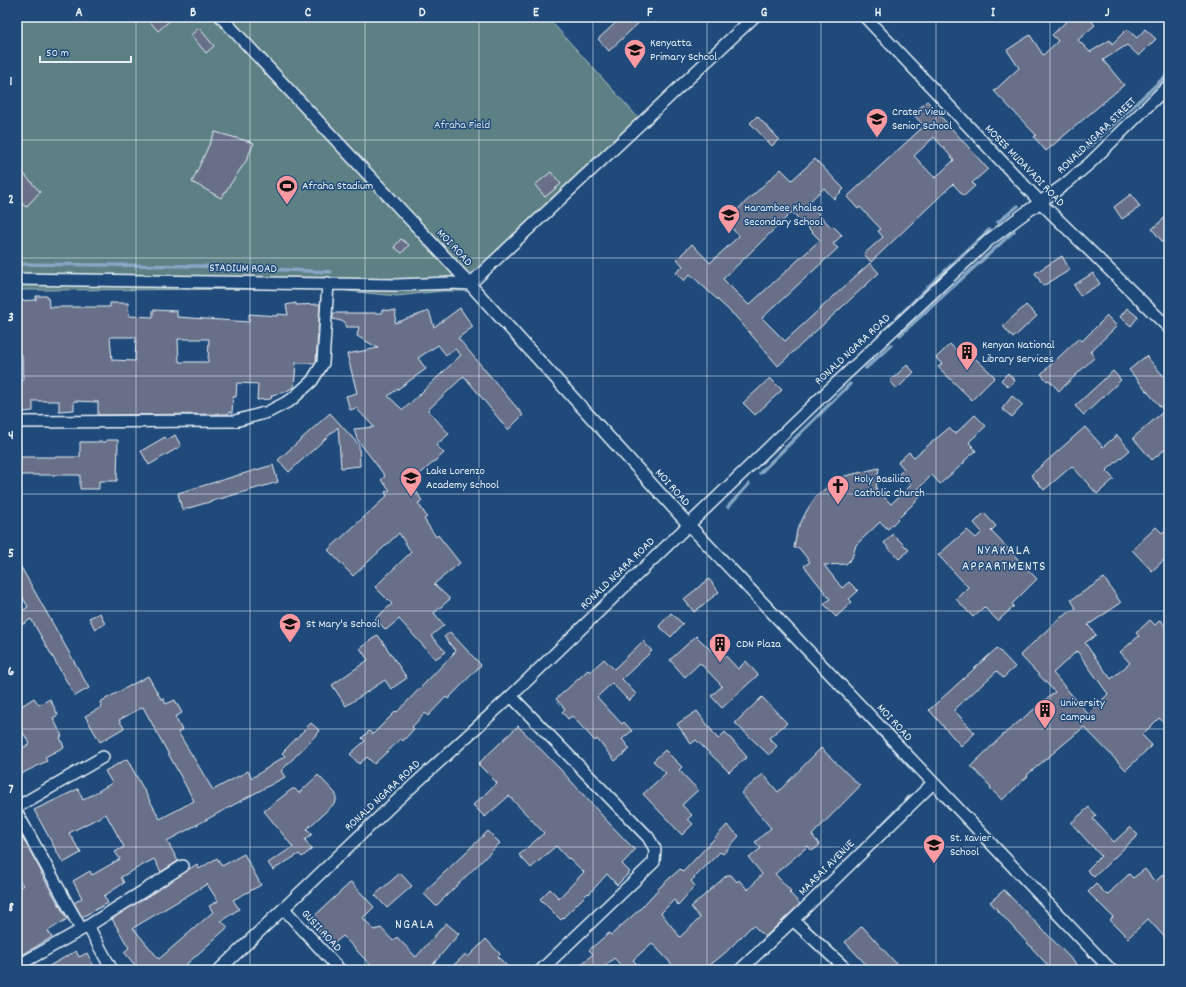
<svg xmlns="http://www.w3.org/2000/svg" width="1186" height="987" viewBox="0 0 1186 987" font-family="Dekko,sans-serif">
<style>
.green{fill:#5d8084;stroke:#a2b8be}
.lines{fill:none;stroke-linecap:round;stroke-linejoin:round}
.stream{stroke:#87a7c5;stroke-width:3.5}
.building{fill:#687089;stroke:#e8f1f8;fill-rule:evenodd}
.minor-casing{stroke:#e8f1f8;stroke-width:14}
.minor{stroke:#1f4a7a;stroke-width:11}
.grid{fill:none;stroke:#e8f1f8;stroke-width:1;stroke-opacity:0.55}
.labels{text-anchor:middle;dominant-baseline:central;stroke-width:3;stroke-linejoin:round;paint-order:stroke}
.poi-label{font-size:12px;fill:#e8f1f8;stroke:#1f4a7a;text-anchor:start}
.park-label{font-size:12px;fill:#d3e0e7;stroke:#1f4a7a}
.street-label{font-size:12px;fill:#e8f1f8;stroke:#1f4a7a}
.quarter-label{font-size:14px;letter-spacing:1px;fill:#e8f1f8;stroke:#1f4a7a}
.neatline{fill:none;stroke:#e8f1f8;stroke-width:1.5}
.grid-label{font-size:13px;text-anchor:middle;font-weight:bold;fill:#e8f1f8}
</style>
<rect width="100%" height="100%" fill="#1f4a7a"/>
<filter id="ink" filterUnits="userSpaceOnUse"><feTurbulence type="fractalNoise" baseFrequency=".025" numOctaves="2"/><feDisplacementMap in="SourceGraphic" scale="8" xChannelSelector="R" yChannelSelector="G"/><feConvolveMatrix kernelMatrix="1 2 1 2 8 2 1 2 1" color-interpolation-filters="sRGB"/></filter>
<g filter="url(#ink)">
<path class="green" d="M17,17H547L643,123L468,291H442L397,296L328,289L17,290Z"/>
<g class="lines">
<path class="stream" d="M1077,153L1090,146L1169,73
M998,222L1018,206
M17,264L196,266L331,272
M882,333L929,286L989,230
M900,335L1014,231
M866,368L891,345
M760,473L850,384
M728,507L749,484
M865,718L914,772
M878,829L910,796"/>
</g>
<path class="building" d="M146,17H174L158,31Z
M622,17H645L609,51L598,39Z
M1071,17H1088L1095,25L1078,40L1090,52L1110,40L1112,44L1127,29L1137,38L1145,29L1156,39L1139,56L1127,45L1103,60L1124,85L1046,151L1034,137L1036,135L994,91L1019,68L1007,50L1030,35L1043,55L1058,41L1052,35Z
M199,28L214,46L206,53L191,35Z
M927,101L988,169L972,183L975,186L964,196L953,184L871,262L864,254L883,237L878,231L881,229L860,207L858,209L847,197L924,126L913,114ZM934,137L954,160L935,178L914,156Z
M757,116L779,139L772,146L750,123Z
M215,132L254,143L246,161L221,198L192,182Z
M815,159L844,189L834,199L824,188L808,203L831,227L833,226L842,235L833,244L838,248L762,318L785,341L870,263L879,273L778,366L736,317L690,274L684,281L676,273L683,266L677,259L692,244L710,263L739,236L725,221L781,169L792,180ZM792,212L820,240L749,305L723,279Z
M17,166L40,192L26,207L17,199Z
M551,172L561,184L545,197L535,185Z
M1131,194L1140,207L1122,219L1114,207Z
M1169,214V250L1152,229Z
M401,239L409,245L402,253L394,247Z
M1062,256L1070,270L1043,286L1035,273Z
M1093,273L1100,284L1080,296L1074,285Z
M36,296H48L49,307H110V303H128L129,316L153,317V310L177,311V317L249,322V314L277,316V314L288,315L286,305L296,303V305L320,304L316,361L315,363H296L294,387L285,392L272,395L271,399L257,400L258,384L237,383L236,397H233L232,413L229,412V414L98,415V402L74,401V410L59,411V401H33V411L24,412L23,402H17V381H23L22,354H17V301L36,300ZM110,337H136L135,361L112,360ZM178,339H209L208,362H179Z
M1026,305L1037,316L1013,338L1003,326Z
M460,308L473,327L458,338L523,415L508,430L464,376L428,410L449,434L436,445L444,453L412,481L417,488L415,489L422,501L418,503L427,517L424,519L436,537L438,535L460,563L434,584L450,599L434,613L444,625L431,636L446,652L435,659L399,619L386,630L375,619L392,604L375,587L411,552L399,533L353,576L328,550L387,496L385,492L390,490L381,480L385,476L357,439L354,429L374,427L356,408L350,410L346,396L357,393L347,354L378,348L357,336L359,327H345V322L333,319V313H382V310L396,311L395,323L429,311L434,327ZM438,345L446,355L455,349L461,355L403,410L388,396L426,369L418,358Z
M1127,308L1138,317L1131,326L1120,317Z
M1107,316L1117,326L1090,352L1095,357L1059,391L1049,380L1047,381L1041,374L1079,338L1082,341Z
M950,344L956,350L961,345L995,377L972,400L938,367L942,364L936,358Z
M1146,356L1169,382V446L1152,460L1133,438L1164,411L1129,370Z
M907,365L914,372L897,389L890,381Z
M1113,371L1121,380L1084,415L1075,406Z
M1008,373L1015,381L1008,387L1001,380Z
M770,378L782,390L755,415L743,403Z
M1012,396L1023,405L1012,417L1002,409Z
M330,413L359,445L360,466L341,468L338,427L289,472L278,460Z
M975,415L986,426L969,442L976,451L964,461L965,462L940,484L932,475L918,489L923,494L888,529L880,522L856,545L852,558L846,564L824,565L842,588L849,582L858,591L849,599L852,602L836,617L824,604L830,599L804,566L810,562L799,548H794L797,530L807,510L817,495L833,483L845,476L879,468L877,483L876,488L877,489L876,497L880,493L891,504L911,485L899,474L904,469L898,462L909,452L914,457L949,428L955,434Z
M1085,427L1103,447L1117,435L1130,450L1106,471L1114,479L1097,494L1072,466L1044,490L1031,475Z
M175,435L181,446L149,465L141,451L165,437L167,440Z
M106,440H118L117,481H99V489H80V475H17V457H80V442H106Z
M273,465L278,482L182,510L178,493Z
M984,513L996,526L991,531L1037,579L1012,604L1014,606L998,621L984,607L973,617L956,599L968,587L938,555L967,530L976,538L982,532L974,523Z
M1156,527L1162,533L1169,530V566L1164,560L1152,571L1132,550Z
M893,534L909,550L899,559L884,543Z
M17,560L89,688L75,696L31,619L17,628V614L28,607L17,587Z
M1104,578L1121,603L1088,625L1096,635L1085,643L1111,679L1130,663L1120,652L1139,636L1136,633L1150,620L1155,625L1160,620L1169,630V718L1164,723L1159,718L1142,735L1152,745L1126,770L1084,727L1027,775L1028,776L1002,800L990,788L991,787L971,766L1004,734L1055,692L1020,655L1060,618L1076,608L1071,600ZM1077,651L1108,694L1088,714L1053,673Z
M709,579L719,592L694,612L684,599Z
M100,613L105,624L95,629L89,618Z
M671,613L683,624L671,637L659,626Z
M450,632L481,665L448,699L446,697L428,716L425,713L412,727L414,729L403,741L401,739L374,764L367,757L359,764L350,754L365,741L362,738L369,731L373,734L396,711L397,712L456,651L444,637Z
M378,635L407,678L391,689L385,680L346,706L332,685L368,660L360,648Z
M696,636L720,659L725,655L738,669L746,661L758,675L722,708L711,696L722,686L700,663L685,677L670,660Z
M643,641L652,651L622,679L636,694L629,701L612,683L597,697L622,724L624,722L632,731L622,739L630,749L615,761L597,739L595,741L572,716L568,719L562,712L565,709L556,699L588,670L590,672L604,659L614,669Z
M997,648L1015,667L1003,678L997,671L954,710L975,733L961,746L929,710Z
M148,676L161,699L163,698L166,704L175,700L182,713L175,717L182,730L178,732L213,790L248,771L252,778L285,756L282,753L311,723L320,731L281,771L285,777L167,841L178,861L161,872L154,859L121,877L124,883L104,896L108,903L82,917L74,903L82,898L73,881L90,871L92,875L120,859L115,852L124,847L106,814L69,833L81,853L63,863L34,810L78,789L83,800L112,783L105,771L127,759L160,819L194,801L143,707L119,720L124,728L100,742L85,716L102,707L100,702Z
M762,697L787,723L769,738L777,746L769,755L735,723Z
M34,698L39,705L50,699L58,715L53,718L62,736L60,737L64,747L45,757L47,761L17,776V751L30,744L17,723V709Z
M697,711L718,739L725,732L747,757L729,772L696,740L691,744L677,724Z
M518,726L561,770L608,822L635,850L622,864L630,872L617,885L607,874L589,894L588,893L561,920L540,899L550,889L559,898L584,872L569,858L568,859L556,846L531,868L519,855L544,833L509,796L485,817L473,805L497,783L478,764Z
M821,748L860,786L812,835L820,845L812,851L808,846L775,874L791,891L789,892L800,904L765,937L754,926L751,927L725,953L704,970H677L652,943L633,960L643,970H625L614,958L601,970H575L593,954L589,950L609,933L611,935L640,909L661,886L680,869L683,872L727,825L739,836L723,854L720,852L691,881L695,886L678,905L674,900L661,913L680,937L700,918L691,907L727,875H731L737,882L739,880L748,890L762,874L749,858L761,848L755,842L771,828L741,793L763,774L778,792Z
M665,750L682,767L679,770L698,790L682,805L692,815L688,819L693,824L682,835L643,794L666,773L653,761Z
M318,775L336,794V802L307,829L312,834L305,840L312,849L302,857L299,854L273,870L268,863L293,847L264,811L292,789H295L299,793Z
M1089,807L1096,816L1093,819L1114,842L1130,827L1138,835L1094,877L1087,870L1101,856L1071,823Z
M17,827L42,873H41L67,919L48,931L52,937L17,958V889L23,885L17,878Z
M488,831L500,843L436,906L423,893Z
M244,854L261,885L233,900L239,909L221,921L228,927L180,970H139L124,952L129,948L112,919L197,864L199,869L217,858L222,866ZM207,884L218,901L209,906L213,912L159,959L133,928Z
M1145,869L1155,882L1169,869V942L1148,919L1128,938L1110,920L1113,917L1088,892L1096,884L1107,895L1129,874L1133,878Z
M400,873L412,886L387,908L375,895Z
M351,882L374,907L363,918L374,930L381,928L393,941L397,937L416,957L446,923L459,934L428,970H375L343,936L332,945L309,921Z
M1004,890L1082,970H1052L990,902Z
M862,926L902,970H871L845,942Z
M486,939L500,954L498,957L511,970H448L466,954L468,957Z
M76,951L79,957L87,953L96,970H42Z"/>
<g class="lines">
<g class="minor-casing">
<path id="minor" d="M221,17L446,258L688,524L1111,970
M865,17L1041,203L1169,328
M17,279L396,285L452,283L470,284L754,17
M17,422L235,421L268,412L291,400L312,381L323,363L328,283
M511,696L648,837L655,849L654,862L541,970
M17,807L103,757
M17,813L81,929
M284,909L340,970
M793,920L847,970
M88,926L112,970
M17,966L88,926L183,866
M219,970L393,804L511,696L813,405L989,240L1021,216L1064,185L1090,163L1169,85
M740,970L793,920L933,783"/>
</g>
<use href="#minor" class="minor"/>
</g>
</g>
<path class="grid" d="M136,17V970M250,17V970M365,17V970M479,17V970M593,17V970M707,17V970M821,17V970M936,17V970M1050,17V970M17,140H1169M17,258H1169M17,376H1169M17,494H1169M17,611H1169M17,729H1169M17,847H1169"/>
<defs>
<g id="school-pin" transform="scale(1.15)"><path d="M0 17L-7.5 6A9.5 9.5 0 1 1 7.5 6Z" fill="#ff9aa2" stroke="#1f4a7a"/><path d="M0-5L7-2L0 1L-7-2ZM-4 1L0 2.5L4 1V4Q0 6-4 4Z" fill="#111"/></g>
<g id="stadium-pin" transform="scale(1.15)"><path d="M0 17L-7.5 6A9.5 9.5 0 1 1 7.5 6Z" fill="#ff9aa2" stroke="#1f4a7a"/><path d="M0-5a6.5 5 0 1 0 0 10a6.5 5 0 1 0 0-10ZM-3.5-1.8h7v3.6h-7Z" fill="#111"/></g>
<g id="building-pin" transform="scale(1.15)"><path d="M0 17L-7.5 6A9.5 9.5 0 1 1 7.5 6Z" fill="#ff9aa2" stroke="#1f4a7a"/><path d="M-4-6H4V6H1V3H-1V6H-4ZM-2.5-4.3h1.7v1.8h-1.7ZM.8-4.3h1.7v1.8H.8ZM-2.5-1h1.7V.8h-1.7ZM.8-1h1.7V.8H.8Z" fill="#111"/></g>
<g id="church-pin" transform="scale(1.15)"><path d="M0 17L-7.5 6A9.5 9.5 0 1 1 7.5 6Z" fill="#ff9aa2" stroke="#1f4a7a"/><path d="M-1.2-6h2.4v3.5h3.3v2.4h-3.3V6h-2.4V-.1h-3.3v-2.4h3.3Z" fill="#111"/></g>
</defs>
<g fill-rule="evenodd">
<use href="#school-pin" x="635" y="50"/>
<use href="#school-pin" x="877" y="119"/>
<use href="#stadium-pin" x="287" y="186"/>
<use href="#school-pin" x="729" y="215"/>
<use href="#building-pin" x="967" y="352"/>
<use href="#school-pin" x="411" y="478"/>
<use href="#church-pin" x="838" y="486"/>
<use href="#school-pin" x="290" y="624"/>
<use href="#building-pin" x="720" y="644"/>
<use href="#building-pin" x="1045" y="710"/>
<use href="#school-pin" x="934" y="845"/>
</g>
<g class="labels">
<g class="poi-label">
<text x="650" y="43">Kenyatta<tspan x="650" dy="14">Primary School</tspan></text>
<text x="892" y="112">Crater View<tspan x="892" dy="14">Senior School</tspan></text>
<text x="302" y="186">Afraha Stadium</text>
<text x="744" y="208">Harambee Khalsa<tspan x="744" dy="14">Secondary School</tspan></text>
<text x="982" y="345">Kenyan National<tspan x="982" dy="14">Library Services</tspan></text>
<text x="426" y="471">Lake Lorenzo<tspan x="426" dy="14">Academy School</tspan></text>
<text x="854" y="479">Holy Basilica<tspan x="854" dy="14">Catholic Church</tspan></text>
<text x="306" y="624">St Mary's School</text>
<text x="736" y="644">CDN Plaza</text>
<text x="1060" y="703">University<tspan x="1060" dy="14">Campus</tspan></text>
<text x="950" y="838">St. Xavier<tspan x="950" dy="14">School</tspan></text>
</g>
<g class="park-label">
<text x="462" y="125">Afraha Field</text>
</g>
<g class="street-label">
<text transform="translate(1097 136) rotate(-44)">RONALD NGARA STREET</text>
<text transform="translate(1024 166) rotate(46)">MOSES MUDAVADI ROAD</text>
<text transform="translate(454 248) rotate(47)">MOI ROAD</text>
<text transform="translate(243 269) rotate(1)">STADIUM ROAD</text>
<text transform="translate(853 350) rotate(-43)">RONALD NGARA ROAD</text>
<text transform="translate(672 488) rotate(48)">MOI ROAD</text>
<text transform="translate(618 574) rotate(-44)">RONALD NGARA ROAD</text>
<text transform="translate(894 723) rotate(47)">MOI ROAD</text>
<text transform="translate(383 796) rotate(-43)">RONALD NGARA ROAD</text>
<text transform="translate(827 868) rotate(-45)">MAASAI AVENUE</text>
<text transform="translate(321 931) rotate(47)">GUSII ROAD</text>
</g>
<g class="quarter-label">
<text x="1004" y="551">NYAKALA<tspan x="1004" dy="16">APPARTMENTS</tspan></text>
<text x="415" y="925">NGALA</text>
</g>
</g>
<rect width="1186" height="987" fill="none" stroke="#1f4a7a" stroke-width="44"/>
<path d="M40 56v6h91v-6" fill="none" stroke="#e8f1f8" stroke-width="2"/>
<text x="46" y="56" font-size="12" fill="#e8f1f8" stroke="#1f4a7a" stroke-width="3" paint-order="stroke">50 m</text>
<rect x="22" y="22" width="1142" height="943" class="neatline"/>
<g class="grid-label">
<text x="79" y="16">A</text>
<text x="193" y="16">B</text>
<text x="308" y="16">C</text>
<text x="422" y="16">D</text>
<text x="536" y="16">E</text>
<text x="650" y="16">F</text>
<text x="764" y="16">G</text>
<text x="878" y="16">H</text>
<text x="993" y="16">I</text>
<text x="1107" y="16">J</text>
<text x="11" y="85">1</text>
<text x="11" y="203">2</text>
<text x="11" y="321">3</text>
<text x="11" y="439">4</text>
<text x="11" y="557">5</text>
<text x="11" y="675">6</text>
<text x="11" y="793">7</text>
<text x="11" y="911">8</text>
</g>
</svg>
